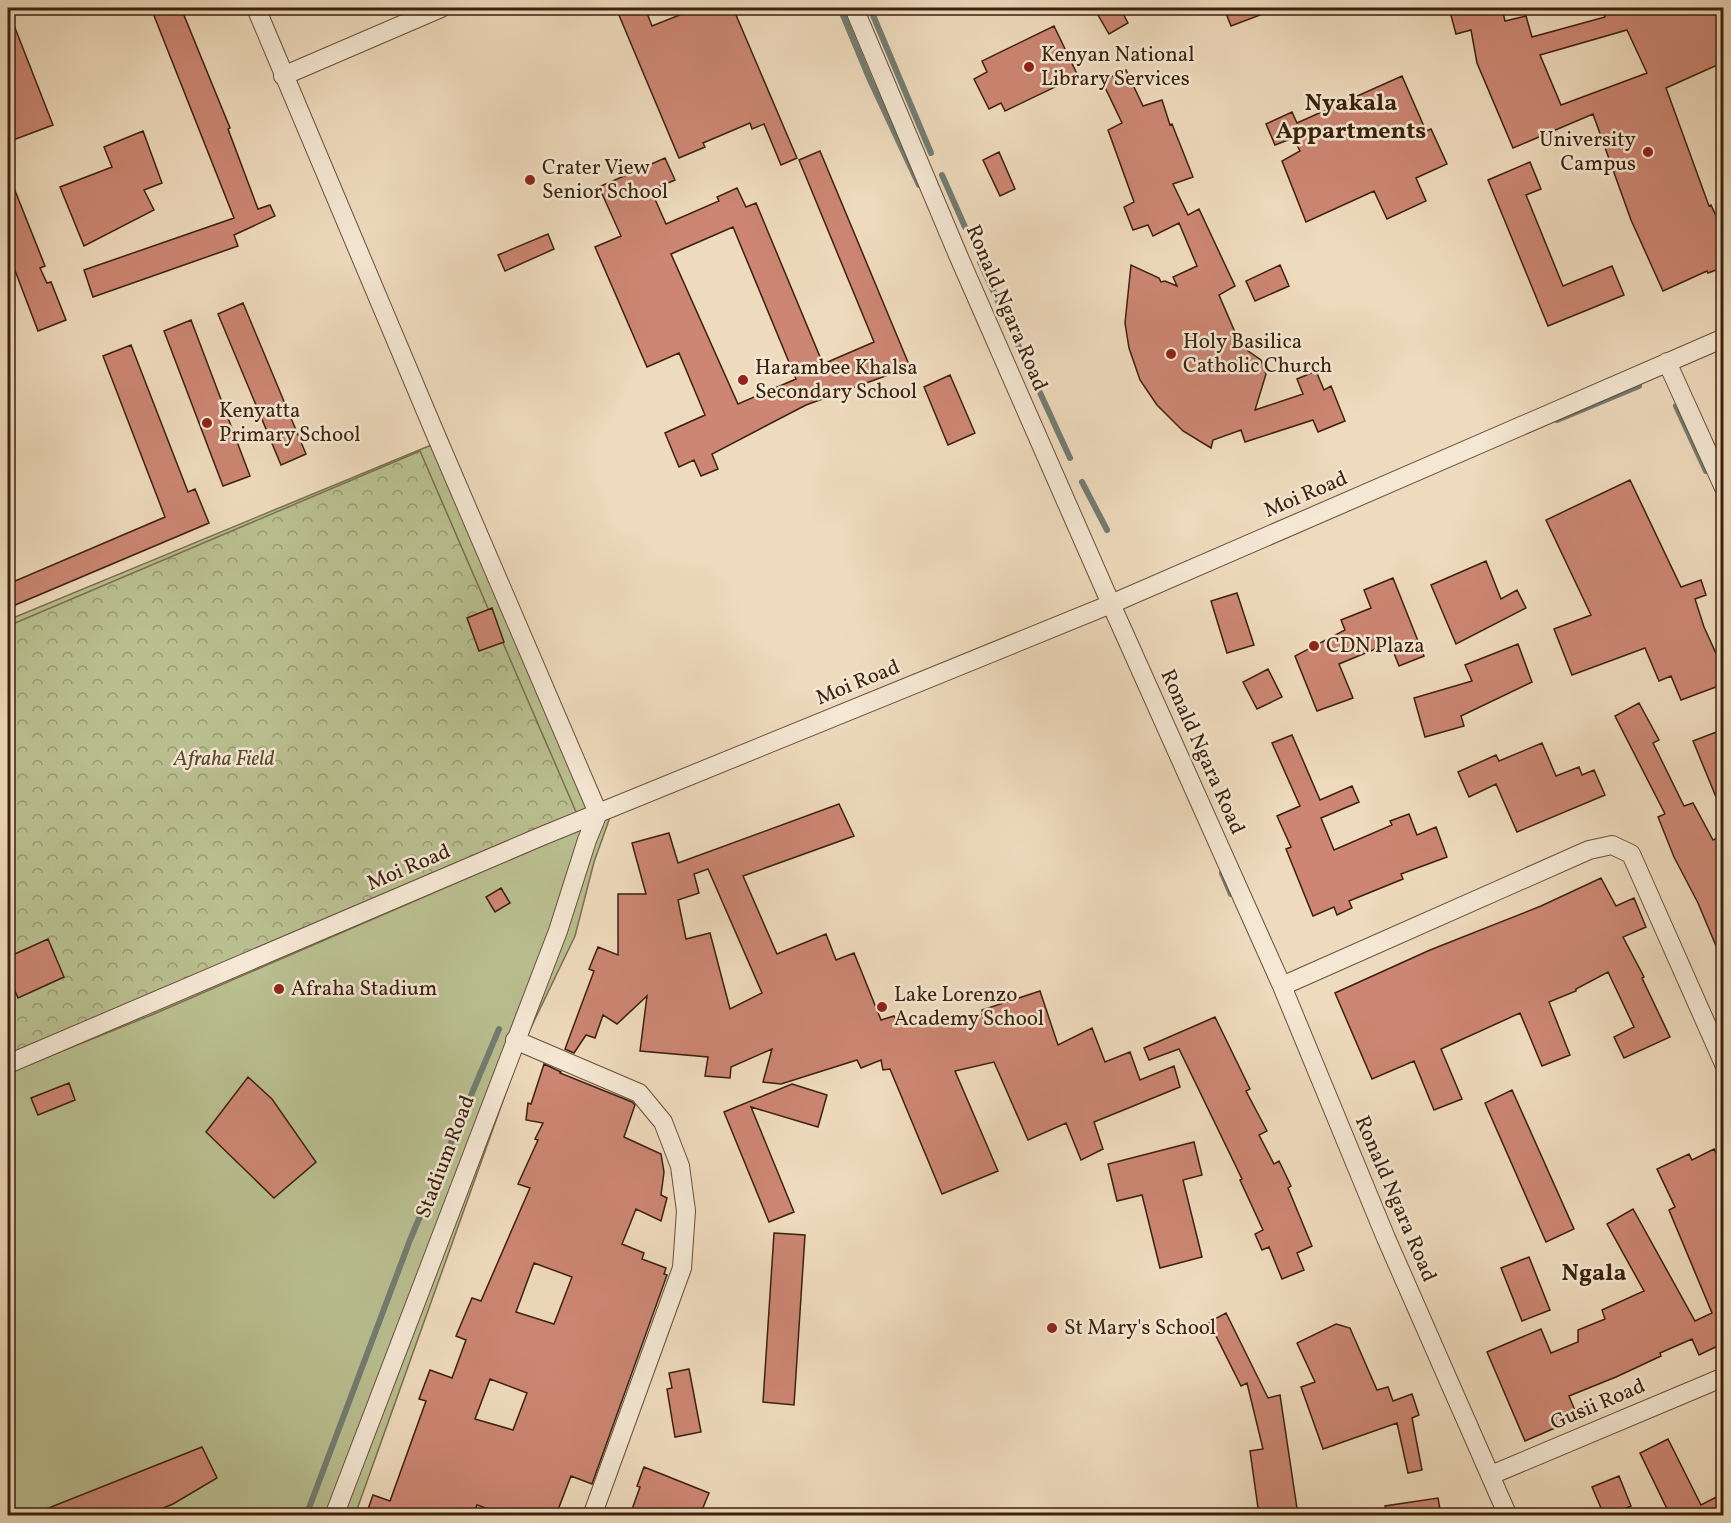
<svg xmlns="http://www.w3.org/2000/svg" width="1731" height="1523" viewBox="0 0 1731 1523" font-family="Vollkorn,serif">
<style>
.green{fill:#b9bf90;stroke:#7a704f;stroke-width:1.5}
.park{fill:url(#park-crowns);stroke:#7a704f;stroke-width:1.5}
.lines{fill:none;stroke-linecap:round;stroke-linejoin:round}
.stream{stroke:#737d72;stroke-width:6}
.building{fill:#cc8673;stroke:#3b210e;stroke-width:1.5;fill-rule:evenodd}
.minor-casing{stroke:#684f3a;stroke-width:20}
.minor{stroke:#f4e7d3;stroke-width:18}
.poi-dot{fill:#8f2418;stroke:#f4e7d3;stroke-width:2}
.labels{text-anchor:middle;dominant-baseline:central;stroke-width:5;stroke-linejoin:round;paint-order:stroke}
.poi-label{font-size:21px;fill:#3b210e;stroke:#f4e7d3;text-anchor:start}
.street-label{font-size:21px;fill:#3b210e;stroke:#f4e7d3}
.park-label{font-size:21px;font-style:italic;fill:#5a482e;stroke:#f4e7d3}
.quarter-label{font-size:24px;font-weight:bold;fill:#3b210e;stroke:#f4e7d3}
</style>
<defs>
<pattern id="park-crowns" width="20" height="18" patternUnits="userSpaceOnUse" patternTransform="scale(1.5)"><rect width="20" height="18" fill="#b9bf90"/><path d="M2 6a3 3 0 1 1 6 0M12 15a3 3 0 1 1 6 0" fill="none" stroke="#989b74"/></pattern>
</defs>
<rect width="100%" height="100%" fill="#eedabc"/>
<filter id="stains"><feTurbulence type="fractalNoise" baseFrequency=".00333" numOctaves="4"/><feColorMatrix values="0 0 0 0 .2 0 0 0 0 .09 0 0 0 0 .02 0 0 0 .5 -.17"/></filter>
<radialGradient id="worn" r=".72"><stop offset=".6" stop-color="#630" stop-opacity="0"/><stop offset="1" stop-color="#630" stop-opacity=".3"/></radialGradient>
<path class="green" d="M441,441L609,820L594,862L575,936L524,1042L355,1515L8,1516V620Z"/>
<path class="park" d="M420,451L583,828L154,1014L8,1073V626Z"/>
<g class="lines">
<path class="stream" d="M840,8L870,80L919,185
M870,8L931,153
M942,175L965,227
M980,262L1070,458
M1676,406L1706,471
M1557,420L1639,386
M1082,482L1107,530
M1222,873L1231,894
M306,1516L410,1240L499,1029"/>
</g>
<path class="building" d="M151,8H181L230,128L228,129L258,209L270,205L275,216L234,235L238,246L93,297L84,270L234,218Z
M616,8H645L652,26L697,8H733L797,158L781,165L764,124L752,129L750,123L703,143L705,147L679,158Z
M1094,8H1120L1128,23L1109,34Z
M1224,8H1276V9L1231,26Z
M1449,8H1502L1505,21L1526,16L1532,37L1605,17L1602,8H1724V62L1666,88L1709,206L1711,205L1724,233V267L1708,273L1707,271L1663,291L1631,220L1593,114L1513,148L1477,63L1471,30L1456,34ZM1627,30L1647,73L1561,105L1540,55Z
M8,10L53,125L8,142V107L14,106L8,89Z
M1054,26L1078,76L1005,111L1001,103L989,109L974,79L987,72L982,61Z
M1126,70L1143,106L1162,100L1170,125L1172,124L1193,177L1173,184L1188,215L1199,209L1235,286L1219,295L1241,346L1261,360L1266,374L1255,410L1303,394L1297,379L1316,371L1324,390L1331,386L1345,421L1318,432L1313,420L1245,442L1241,430L1213,440L1211,448L1183,431L1157,405L1140,380L1129,348L1125,323L1131,265L1159,278L1161,282L1165,281L1177,286L1173,277L1197,266L1179,223L1153,236L1148,225L1133,230L1124,207L1134,202L1108,130L1122,123L1102,81Z
M1402,76L1426,131L1431,129L1447,164L1416,178L1426,201L1387,219L1374,191L1306,222L1282,161L1300,151L1293,138L1275,145L1266,124L1292,112L1297,123Z
M143,131L162,183L144,190L154,210L84,246L60,187L112,167L104,147Z
M820,151L910,367L806,405L712,454L718,469L701,476L694,460L679,467L665,433L705,415L679,353L647,367L595,247L621,236L599,187L665,158L675,180L651,190L666,224L719,201L717,197L737,188L746,207L756,203L823,364L874,342L799,160ZM733,227L796,379L738,404L671,254Z
M999,152L1015,189L1000,196L983,160Z
M1530,162L1541,189L1526,195L1563,286L1612,266L1624,295L1548,326L1488,180Z
M8,173L45,266L40,268L47,283L51,282L66,320L38,331L8,252Z
M548,234L554,249L505,271L498,255Z
M1280,265L1289,286L1255,301L1246,281Z
M243,303L306,454L281,465L218,314Z
M191,320L250,476L223,486L164,331Z
M131,345L188,492L195,489L209,523L8,608V584L165,517L103,356Z
M950,375L975,433L948,445L924,387Z
M1630,480L1681,587L1701,580L1706,595L1695,599L1704,627L1724,671V684L1681,700L1671,676L1659,681L1645,648L1572,675L1554,629L1591,615L1546,520Z
M1486,561L1501,599L1517,590L1526,608L1456,644L1431,585Z
M1393,578L1424,656L1399,666L1390,643L1339,664L1353,698L1317,711L1295,656L1345,630L1341,620L1371,608L1364,590Z
M1237,593L1254,645L1227,653L1211,601Z
M492,608L504,642L479,651L467,618Z
M1518,644L1532,682L1461,716L1464,726L1425,737L1414,698L1472,681L1465,665Z
M1268,669L1282,697L1257,709L1243,682Z
M1639,703L1659,740L1653,743L1684,806L1693,803L1713,840L1724,835V965L1698,903L1674,857L1658,817L1665,814L1615,716Z
M1724,729V814H1723L1693,741Z
M1292,735L1320,800L1352,786L1359,802L1321,818L1334,850L1392,825L1390,821L1409,814L1417,835L1436,827L1447,857L1401,874L1403,879L1349,901L1352,908L1337,915L1334,907L1313,916L1286,849L1291,847L1277,816L1300,806L1272,743Z
M1542,743L1556,776L1579,767L1582,775L1594,770L1605,795L1517,832L1496,784L1469,797L1458,772L1496,755L1499,761Z
M839,804L854,836L743,876L777,954L826,934L836,960L854,953L881,1020L894,1016L896,1020L918,1015L919,1022L947,1016L948,1022L983,1014L982,1010L1040,991L1058,1045L1092,1028L1105,1062L1130,1052L1140,1080L1174,1066L1180,1087L1094,1122L1103,1149L1081,1160L1066,1123L1028,1140L994,1062L955,1071L998,1171L942,1194L890,1069L883,1070L881,1060L861,1068L857,1060L781,1084L763,1082L772,1049L731,1067L730,1078L705,1076L708,1057L640,1051L647,996L617,1024L603,1015L595,1038L586,1035L574,1053L565,1049L594,971L589,969L598,947L618,955V894H646L632,843L669,833L678,863ZM708,869L762,993L730,1009L710,933L686,939L678,900L699,893L694,874Z
M1601,878L1616,906L1634,898L1646,927L1623,937L1644,977L1642,978L1670,1037L1624,1058L1614,1037L1634,1027L1608,972L1576,989V991L1549,1002L1570,1055L1542,1066L1520,1013L1441,1049L1462,1099L1434,1110L1414,1061L1372,1079L1335,993L1430,950L1541,906Z
M501,888L510,903L495,912L486,897Z
M48,939L64,977L18,998L8,975V957Z
M1215,1017L1250,1089L1246,1091L1267,1131L1259,1135L1274,1164L1279,1161L1291,1186L1288,1188L1312,1246L1297,1253L1304,1270L1282,1279L1269,1247L1262,1250L1255,1234L1263,1230L1240,1180L1242,1179L1179,1049L1149,1060L1144,1048Z
M544,1064L561,1072L560,1073L632,1102L635,1105L624,1137L661,1154L664,1172L661,1195L667,1198L661,1221L636,1209L622,1244L644,1253L642,1259L666,1268L664,1274L667,1275L592,1484L571,1476L556,1515H505L477,1505L473,1515H366L373,1495L390,1501L426,1401L419,1399L430,1370L452,1378L466,1340L456,1336L472,1298L481,1301L530,1188L518,1184L538,1140L535,1139L543,1123L526,1120L528,1103L531,1104ZM534,1263L572,1277L554,1324L516,1312ZM490,1379L527,1393L513,1430L475,1419Z
M248,1077L272,1099L316,1162L274,1198L206,1132Z
M69,1083L75,1100L38,1115L31,1098Z
M792,1084L827,1095L818,1127L751,1107L794,1212L769,1222L724,1112Z
M1512,1090L1574,1229L1546,1242L1485,1103Z
M1194,1142L1202,1175L1183,1180L1202,1257L1160,1268L1142,1195L1117,1201L1108,1164Z
M1714,1149L1724,1169V1343L1699,1355L1692,1339L1660,1353L1661,1356L1616,1377L1569,1396L1578,1418L1525,1441L1487,1352L1541,1329L1551,1353L1578,1342V1330L1605,1319L1602,1310L1644,1291L1607,1224L1633,1209L1695,1321L1712,1313L1669,1210L1675,1207L1657,1169L1689,1154L1692,1160Z
M774,1233L805,1235L794,1405L763,1402Z
M1529,1257L1550,1310L1522,1321L1501,1268Z
M1226,1313L1268,1398L1280,1395L1298,1515H1259L1250,1451L1263,1449L1247,1383L1241,1386L1209,1322Z
M1336,1324L1350,1328L1377,1390L1388,1387L1393,1401L1412,1394L1419,1415L1412,1418L1422,1470L1408,1473L1397,1423L1323,1449L1301,1387L1315,1382L1297,1343Z
M689,1369L701,1432L675,1437L667,1389L672,1388L669,1373Z
M1668,1439L1701,1505L1724,1493V1515H1670L1640,1453Z
M202,1447L217,1478L173,1504L146,1515H31Z
M644,1467L709,1493L700,1515H630L640,1487L637,1486Z
M1619,1476L1631,1506L1620,1511L1622,1515H1604L1592,1487Z
M1438,1498L1441,1515H1386L1385,1506Z"/>
<g class="lines">
<g class="minor-casing">
<path id="minor" d="M256,8L435,433L598,813L587,840L558,931L334,1516
M854,8L958,255L1111,604L1282,986L1386,1238L1508,1516
M283,76L441,8
M1667,362L1724,488
M1282,986L1589,850L1612,845L1631,854L1724,1064
M515,1040L639,1093L663,1122L680,1166L686,1211L682,1268L592,1516
M8,1064L542,836L1111,604L1724,338
M1491,1475L1724,1377"/>
</g>
<use href="#minor" class="minor"/>
</g>
<g class="poi-dot">
<circle cx="1029" cy="67" r="6"/>
<circle cx="1648" cy="152" r="6"/>
<circle cx="530" cy="180" r="6"/>
<circle cx="1171" cy="354" r="6"/>
<circle cx="743" cy="380" r="6"/>
<circle cx="207" cy="423" r="6"/>
<circle cx="1314" cy="646" r="6"/>
<circle cx="279" cy="989" r="6"/>
<circle cx="882" cy="1007" r="6"/>
<circle cx="1052" cy="1328" r="6"/>
</g>
<g class="labels">
<g class="poi-label">
<text x="1041" y="55">Kenyan National<tspan x="1041" dy="24">Library Services</tspan></text>
<text x="1636" y="140" text-anchor="end">University<tspan x="1636" dy="24">Campus</tspan></text>
<text x="542" y="168">Crater View<tspan x="542" dy="24">Senior School</tspan></text>
<text x="1183" y="342">Holy Basilica<tspan x="1183" dy="24">Catholic Church</tspan></text>
<text x="755" y="368">Harambee Khalsa<tspan x="755" dy="24">Secondary School</tspan></text>
<text x="219" y="411">Kenyatta<tspan x="219" dy="24">Primary School</tspan></text>
<text x="1326" y="646">CDN Plaza</text>
<text x="291" y="989">Afraha Stadium</text>
<text x="894" y="995">Lake Lorenzo<tspan x="894" dy="24">Academy School</tspan></text>
<text x="1064" y="1328">St Mary's School</text>
</g>
<g class="street-label">
<text transform="translate(1006 308) rotate(67)">Ronald Ngara Road</text>
<text transform="translate(1306 495) rotate(-23)">Moi Road</text>
<text transform="translate(858 683) rotate(-22)">Moi Road</text>
<text transform="translate(1202 752) rotate(66)">Ronald Ngara Road</text>
<text transform="translate(409 868) rotate(-23)">Moi Road</text>
<text transform="translate(446 1157) rotate(-69)">Stadium Road</text>
<text transform="translate(1395 1199) rotate(67)">Ronald Ngara Road</text>
<text transform="translate(1598 1405) rotate(-23)">Gusii Road</text>
</g>
<g class="park-label">
<text x="224" y="759">Afraha Field</text>
</g>
<g class="quarter-label">
<text x="1351" y="104">Nyakala<tspan x="1351" dy="28">Appartments</tspan></text>
<text x="1594" y="1274">Ngala</text>
</g>
</g>
<rect width="1731" height="1523" fill="none" stroke="#eedabc" stroke-width="30"/>
<rect x="9" y="9" width="1713" height="1505" fill="none" stroke="#3b210e" stroke-width="3"/>
<rect x="15" y="15" width="1701" height="1493" fill="none" stroke="#3b210e" stroke-width="1.5"/>
<rect width="100%" height="100%" filter="url(#stains)"/>
<rect width="100%" height="100%" fill="url(#worn)"/>
</svg>
